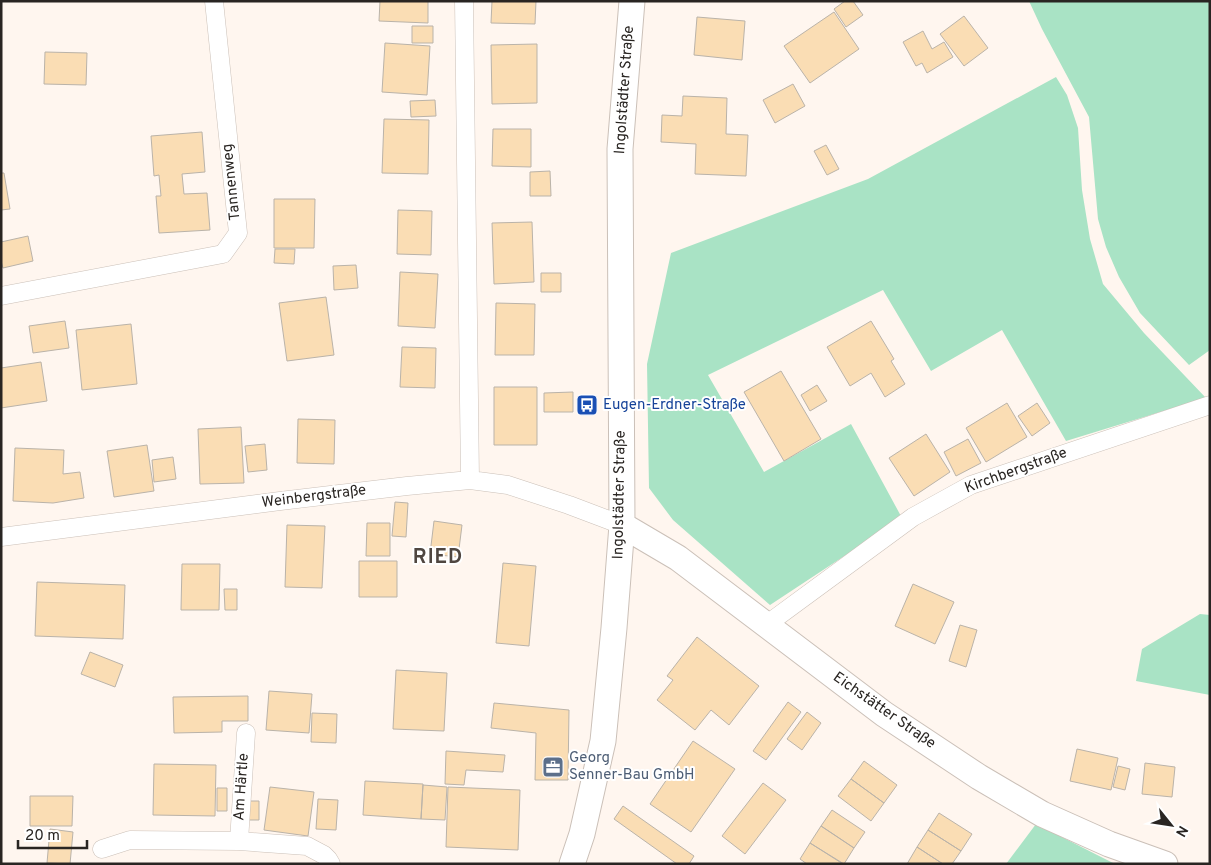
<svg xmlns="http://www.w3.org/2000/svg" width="1211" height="865" viewBox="0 0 1211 865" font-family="Overpass,sans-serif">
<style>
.green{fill:#a9e3c5}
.building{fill:#faddb4;stroke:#bab3a9}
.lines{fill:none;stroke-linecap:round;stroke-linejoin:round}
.minor-casing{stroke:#cbc0b8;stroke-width:19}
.secondary-casing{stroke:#cbc0b8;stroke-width:27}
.minor{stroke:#fff;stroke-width:18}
.secondary{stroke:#fff;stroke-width:25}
.labels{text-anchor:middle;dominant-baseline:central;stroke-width:4;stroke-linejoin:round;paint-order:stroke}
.street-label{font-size:15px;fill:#292522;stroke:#fff}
.transit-label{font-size:15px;fill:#164399;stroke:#fff;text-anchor:start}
.service-label{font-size:15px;fill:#4e5e75;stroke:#fff;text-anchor:start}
.district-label{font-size:20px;font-weight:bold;letter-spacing:1px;fill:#4f4640;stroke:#fff}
</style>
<rect width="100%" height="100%" fill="#fff6ef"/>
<path class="green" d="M1029,1H1210V350L1189,365L1140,313L1119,277L1106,247L1098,219L1089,117L1042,29Z
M1056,77L1067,95L1078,128L1082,190L1090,239L1103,284L1144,333L1206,398L1066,441L1002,330L931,371L883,290L708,375L764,472L851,424L902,518L770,605L673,520L649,488L647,364L671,253L868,179Z
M1200,614L1210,615V695L1136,681L1142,649Z
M1036,824L1115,864H1006Z"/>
<path class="building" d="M380,1H428V23L379,21Z
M492,1H536L535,24L491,23Z
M845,1H853L863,15L846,27L834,9Z
M834,12L859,49L810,83L784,46Z
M964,16L988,48L964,66L940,34Z
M697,17L745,21L742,60L694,55Z
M412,26H433V43H412Z
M923,31L932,49L944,42L953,57L927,73L922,63L916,66L903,42Z
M385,43L430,46L427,95L382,92Z
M537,44V103L492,104L491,45Z
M45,52L87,53L86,85L44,84Z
M793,84L805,106L775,123L763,100Z
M683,96L727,98L726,134L748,135L746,176L695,174L696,144L661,142L662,115L682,116Z
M435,100L436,116L411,117L410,101Z
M384,119L429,120L428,174L382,173Z
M493,129H531V167L492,166Z
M202,132L205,172L182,174L184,194L207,193L210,230L159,233L156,196H161L159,175L154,176L151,136Z
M826,145L839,169L827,175L814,151Z
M550,171L551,196H530V172Z
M1,173H4L10,209L1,210Z
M274,199H315L314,248H274Z
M398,210L432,211L431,255L397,254Z
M532,222L534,282L494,284L492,223Z
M28,236L33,261L3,268L1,261V242Z
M275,249H295L294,264L274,263Z
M356,265L358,288L334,290L333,266Z
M400,272L438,274L435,328L398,326Z
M541,273H561V292H541Z
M326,297L334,355L287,361L279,303Z
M496,303L535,304L534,355H495Z
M65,321L69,348L33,353L29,326Z
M871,321L894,359L891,361L905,384L885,397L871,373L850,386L827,347Z
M131,324L137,384L82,390L76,330Z
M402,347L436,348L435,388L400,387Z
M41,362L47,401L1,408V368Z
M781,371L821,439L784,461L744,392Z
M817,385L827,401L810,411L801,395Z
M494,387H537V445H494Z
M573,392V412H544V393Z
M1007,403L1027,437L986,462L966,428Z
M1037,403L1050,423L1032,436L1018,416Z
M298,419L335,420L334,464L297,463Z
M241,427L244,483L200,484L198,429Z
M926,434L950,472L914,496L889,458Z
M968,439L981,463L956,476L944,452Z
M265,444L267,470L248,472L245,446Z
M147,445L154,491L114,497L107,451Z
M15,448L64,450L63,474L80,472L84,498L53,503L13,501Z
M173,457L176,479L154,482L152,460Z
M395,502L408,503L406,537L392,536Z
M434,521L462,525L458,557L430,554Z
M367,523H390V556H366Z
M287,525L325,526L322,588L285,587Z
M359,561H397V597H359Z
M503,563L536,566L529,646L496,643Z
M182,564H220L219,610H181Z
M37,582L125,585L123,639L35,636Z
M913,584L954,602L935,644L895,626Z
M224,589H237V610H225Z
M960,625L977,630L966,667L949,661Z
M697,637L759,686L729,725L711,710L695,730L657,700L673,680L667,676Z
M90,652L123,665L115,687L81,674Z
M396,670L447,673L444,731L393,729Z
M269,691L312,694L309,733L266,730Z
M248,696V721H222V732L174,733L173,697Z
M788,702L801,712L766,760L753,751Z
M494,703L569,710L568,780H535L536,733L491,728Z
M807,712L821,723L802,750L787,739Z
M312,713L337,714L336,743L311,742Z
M693,741L735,769L691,832L650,804Z
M1077,749L1118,758L1111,790L1070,781Z
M446,751L505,755L503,772L466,770L464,785L445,784Z
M864,761L897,785L884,803L851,779Z
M1145,763L1175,767L1172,797L1142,794Z
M154,764L216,765L215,816L153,815Z
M1118,766L1130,769L1125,790L1113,787Z
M851,779L884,803L871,821L838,796Z
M365,781L423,784L421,819L363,815Z
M763,783L786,800L745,854L722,836Z
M423,785L447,787L445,820L421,819Z
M270,787L314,792L308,836L264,830Z
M448,787L520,790L518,850L446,847Z
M217,788H227V811H217Z
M30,796H73L72,826H30Z
M318,799L338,800L336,830L316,829Z
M248,801H259V820H248Z
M623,806L694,856L689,864H677L614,819Z
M832,810L865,832L854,848L821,826Z
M939,813L972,834L961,851L928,830Z
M821,826L854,848L844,864L810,843Z
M50,829L73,832L70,864L47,863Z
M928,830L961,851L952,864H943L917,847Z
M810,843L843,864H807L800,859Z
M917,847L943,864H907Z"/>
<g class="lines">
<g class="minor-casing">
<path id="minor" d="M464,1L470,480
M1,296L223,254L238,233L214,1
M1,537L280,501L407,486L470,480L508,485L569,505L622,525
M766,625L913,517L971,485L1210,405
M239,841L246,733
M102,849L130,840L239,841L307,846L324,855L328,859L331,864"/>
</g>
<g class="secondary-casing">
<path id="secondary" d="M622,525L678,558L884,714L979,777L1042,814L1109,844L1165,864
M572,864L582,834L603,741L614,628L622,525L620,149L632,1"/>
</g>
<use href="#minor" class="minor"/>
<use href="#secondary" class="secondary"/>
</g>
<defs>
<g id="bus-square" transform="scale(1.125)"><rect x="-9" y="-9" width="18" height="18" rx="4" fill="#1a4fb4" stroke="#fff"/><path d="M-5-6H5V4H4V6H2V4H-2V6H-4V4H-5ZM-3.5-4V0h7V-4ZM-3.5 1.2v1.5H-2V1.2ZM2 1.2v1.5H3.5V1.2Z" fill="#fff"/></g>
<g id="office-square" transform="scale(1.125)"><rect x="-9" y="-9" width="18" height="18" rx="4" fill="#5c6f8a" stroke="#fff"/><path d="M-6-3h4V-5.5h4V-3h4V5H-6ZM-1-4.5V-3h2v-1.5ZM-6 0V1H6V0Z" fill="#fff"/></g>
</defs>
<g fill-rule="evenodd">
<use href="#bus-square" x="587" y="405"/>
<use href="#office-square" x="553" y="767"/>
</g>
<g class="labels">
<g class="street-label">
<text transform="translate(625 90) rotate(-86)">Ingolstädter Straße</text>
<text transform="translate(232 182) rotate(-96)">Tannenweg</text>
<text transform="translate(1016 471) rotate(-20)">Kirchbergstraße</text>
<text transform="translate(620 495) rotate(-89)">Ingolstädter Straße</text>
<text transform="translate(314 497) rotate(-7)">Weinbergstraße</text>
<text transform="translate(884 711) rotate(35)">Eichstätter Straße</text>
<text transform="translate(242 787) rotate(-86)">Am Härtle</text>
</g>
<g class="transit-label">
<text x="603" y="405">Eugen-Erdner-Straße</text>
</g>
<g class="service-label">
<text x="569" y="758">Georg<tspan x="569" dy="17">Senner-Bau GmbH</tspan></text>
</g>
<g class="district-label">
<text x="438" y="558">RIED</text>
</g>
</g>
<rect width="1211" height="865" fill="none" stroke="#292522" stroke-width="5"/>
<g transform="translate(1171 825) rotate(120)" stroke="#ffffff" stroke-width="4" paint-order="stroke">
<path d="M0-4L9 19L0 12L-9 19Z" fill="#292522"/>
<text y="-8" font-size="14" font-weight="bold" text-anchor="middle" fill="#292522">N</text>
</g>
<path d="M18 840v8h69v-8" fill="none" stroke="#292522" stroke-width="2.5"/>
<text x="25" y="840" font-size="15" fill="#292522" stroke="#ffffff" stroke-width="4" paint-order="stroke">20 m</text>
</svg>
